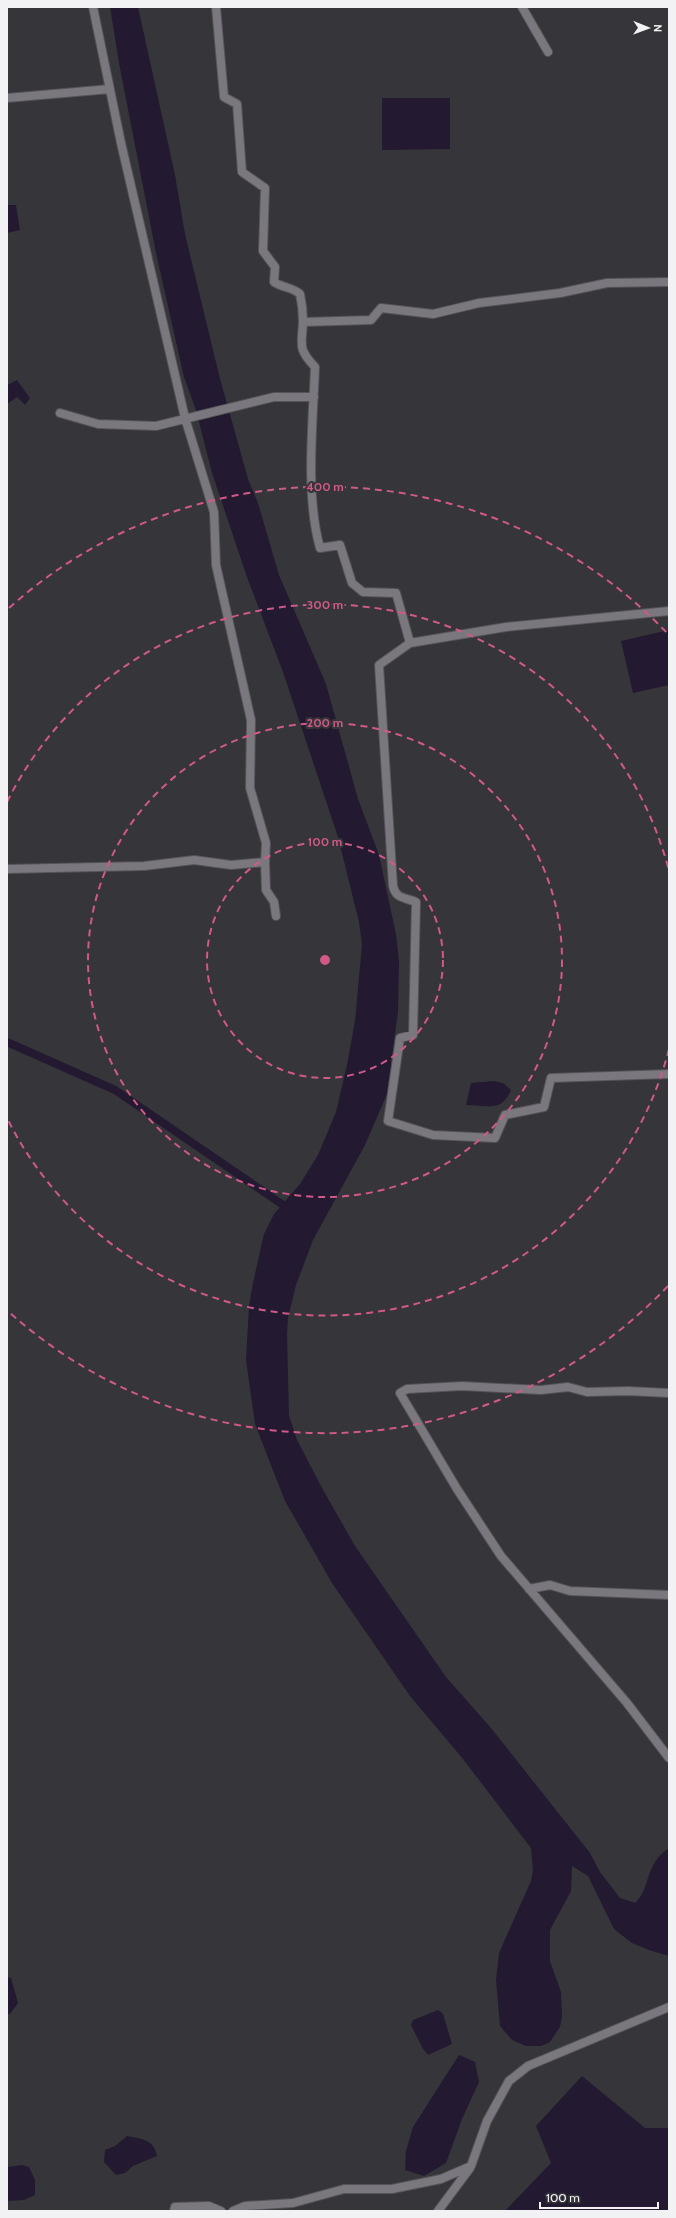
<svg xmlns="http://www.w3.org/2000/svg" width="676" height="2218" viewBox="0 0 676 2218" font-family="Cabin,sans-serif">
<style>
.water{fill:#231931}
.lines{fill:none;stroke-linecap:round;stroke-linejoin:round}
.canal{stroke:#231931;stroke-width:8}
.street-casing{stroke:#555358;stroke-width:10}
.street{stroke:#7a787e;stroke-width:8}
.ring{fill:none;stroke:#d05989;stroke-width:2;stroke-dasharray:7 5}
.centre{fill:#d05989;stroke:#363539;stroke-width:2}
.ring-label{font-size:12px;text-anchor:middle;font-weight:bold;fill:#d05989;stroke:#363539;stroke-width:4;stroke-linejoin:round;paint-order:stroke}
</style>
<rect width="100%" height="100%" fill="#363539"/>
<path class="water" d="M110,7H138L175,175L185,234L219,375L248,479L258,503L279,575L326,684L358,799L379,855L396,934L399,962L398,1011L387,1094L365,1145L313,1240L296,1285L288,1318L287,1334L289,1415L297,1440L322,1488L355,1546L446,1677L491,1728L590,1853L600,1872L620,1898L635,1903C651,1889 644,1864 669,1848V1956L649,1950L632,1943L614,1929L588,1876L572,1866L571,1891L550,1930V1961L561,1992L562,2016L560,2027L550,2042L541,2046H526L512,2040L500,2026L496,1980L499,1953L531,1881L533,1870L531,1848L463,1759L410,1696L332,1583L285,1501L255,1424L246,1360L249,1306L253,1283L264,1234L274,1214L300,1184L318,1155L336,1112L347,1065L355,1021L362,945L359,922L338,837L283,672L247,577L212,473L196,410L184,377L156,253L119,63Z
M382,98H450V149L382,150Z
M7,205H16L20,230L7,233Z
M17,380L30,398L25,405L17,397L7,404V385Z
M669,630V685L633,693L621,641Z
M494,1081L503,1083L511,1090C501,1113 488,1105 466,1105L471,1083Z
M7,1977L11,1978L18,2003L10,2014H7Z
M438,2010L443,2014L452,2044L428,2055L423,2049L411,2025L413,2020Z
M459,2055L475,2062L479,2082L462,2119L446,2163L424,2176L405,2170L406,2151L413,2127Z
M582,2076L645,2128H669V2211H505L551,2163L536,2126Z
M127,2136C142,2139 154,2139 157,2156L133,2166L125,2173L116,2175L104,2162L105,2150L115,2146Z
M22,2165L29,2167L35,2180V2195L24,2200L7,2201V2167Z"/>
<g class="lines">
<path class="canal" d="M7,1042L115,1090L289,1209"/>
<g class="street-casing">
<path id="street" d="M216,7L224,97L237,104L242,172L265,188L263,251L275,267L274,282C283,288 292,287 300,294C302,303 303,313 303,322C302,345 297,348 315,367C313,422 305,495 320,548L340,545L352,583L363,592L396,593L410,643L379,665L393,886C396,899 404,897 416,902L413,1035L400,1038L388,1121L433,1135L495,1138L505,1115L544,1107L551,1078L669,1074
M522,7L548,52
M7,98L110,89
M303,322L371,320L381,308L433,314L479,303L560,293L607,283L669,282
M60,413L98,424L156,426L274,397H314
M410,643L506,627L669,611
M265,862L266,890L274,902L276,916
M7,869L144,866L194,860L231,865L265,862L266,843L250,788L251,720L216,565L214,512L185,418L121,143L93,7
M669,1393L628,1391L587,1392L568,1387L541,1390L462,1386L407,1389L400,1393L457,1489L501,1556L627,1703L669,1758
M529,1589L550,1585L570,1591L669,1595
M174,2211L175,2207L209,2206L221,2211
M233,2211L245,2206L293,2203L344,2189H392L441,2179L471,2166L487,2121L509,2081L528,2066L669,2007
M438,2211L470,2168"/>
</g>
<use href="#street" class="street"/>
</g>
<g class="ring">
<circle cx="325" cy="960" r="118"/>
<circle cx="325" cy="960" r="237"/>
<path d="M669 1049A355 355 0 0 1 7 1118M7 802A355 355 0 0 1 669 871"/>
<path d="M668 1286A473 473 0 0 1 9 1312M9 608A473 473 0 0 1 668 634"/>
</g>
<circle cx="325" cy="960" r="6" class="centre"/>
<g class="ring-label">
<text x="325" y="491">400 m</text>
<text x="325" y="609">300 m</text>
<text x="325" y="727">200 m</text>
<text x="325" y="846">100 m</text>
</g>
<rect width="676" height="2218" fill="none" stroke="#f2f1f4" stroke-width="16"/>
<g transform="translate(648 28) rotate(91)" stroke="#363539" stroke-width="3" paint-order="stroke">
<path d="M0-3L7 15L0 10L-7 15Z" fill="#f2f1f4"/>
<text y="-6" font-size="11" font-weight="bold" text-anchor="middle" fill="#f2f1f4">N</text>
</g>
<path d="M540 2202v6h118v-6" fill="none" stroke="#f2f1f4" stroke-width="2"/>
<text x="546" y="2202" font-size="12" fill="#f2f1f4" stroke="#363539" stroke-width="3" paint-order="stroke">100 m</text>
</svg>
